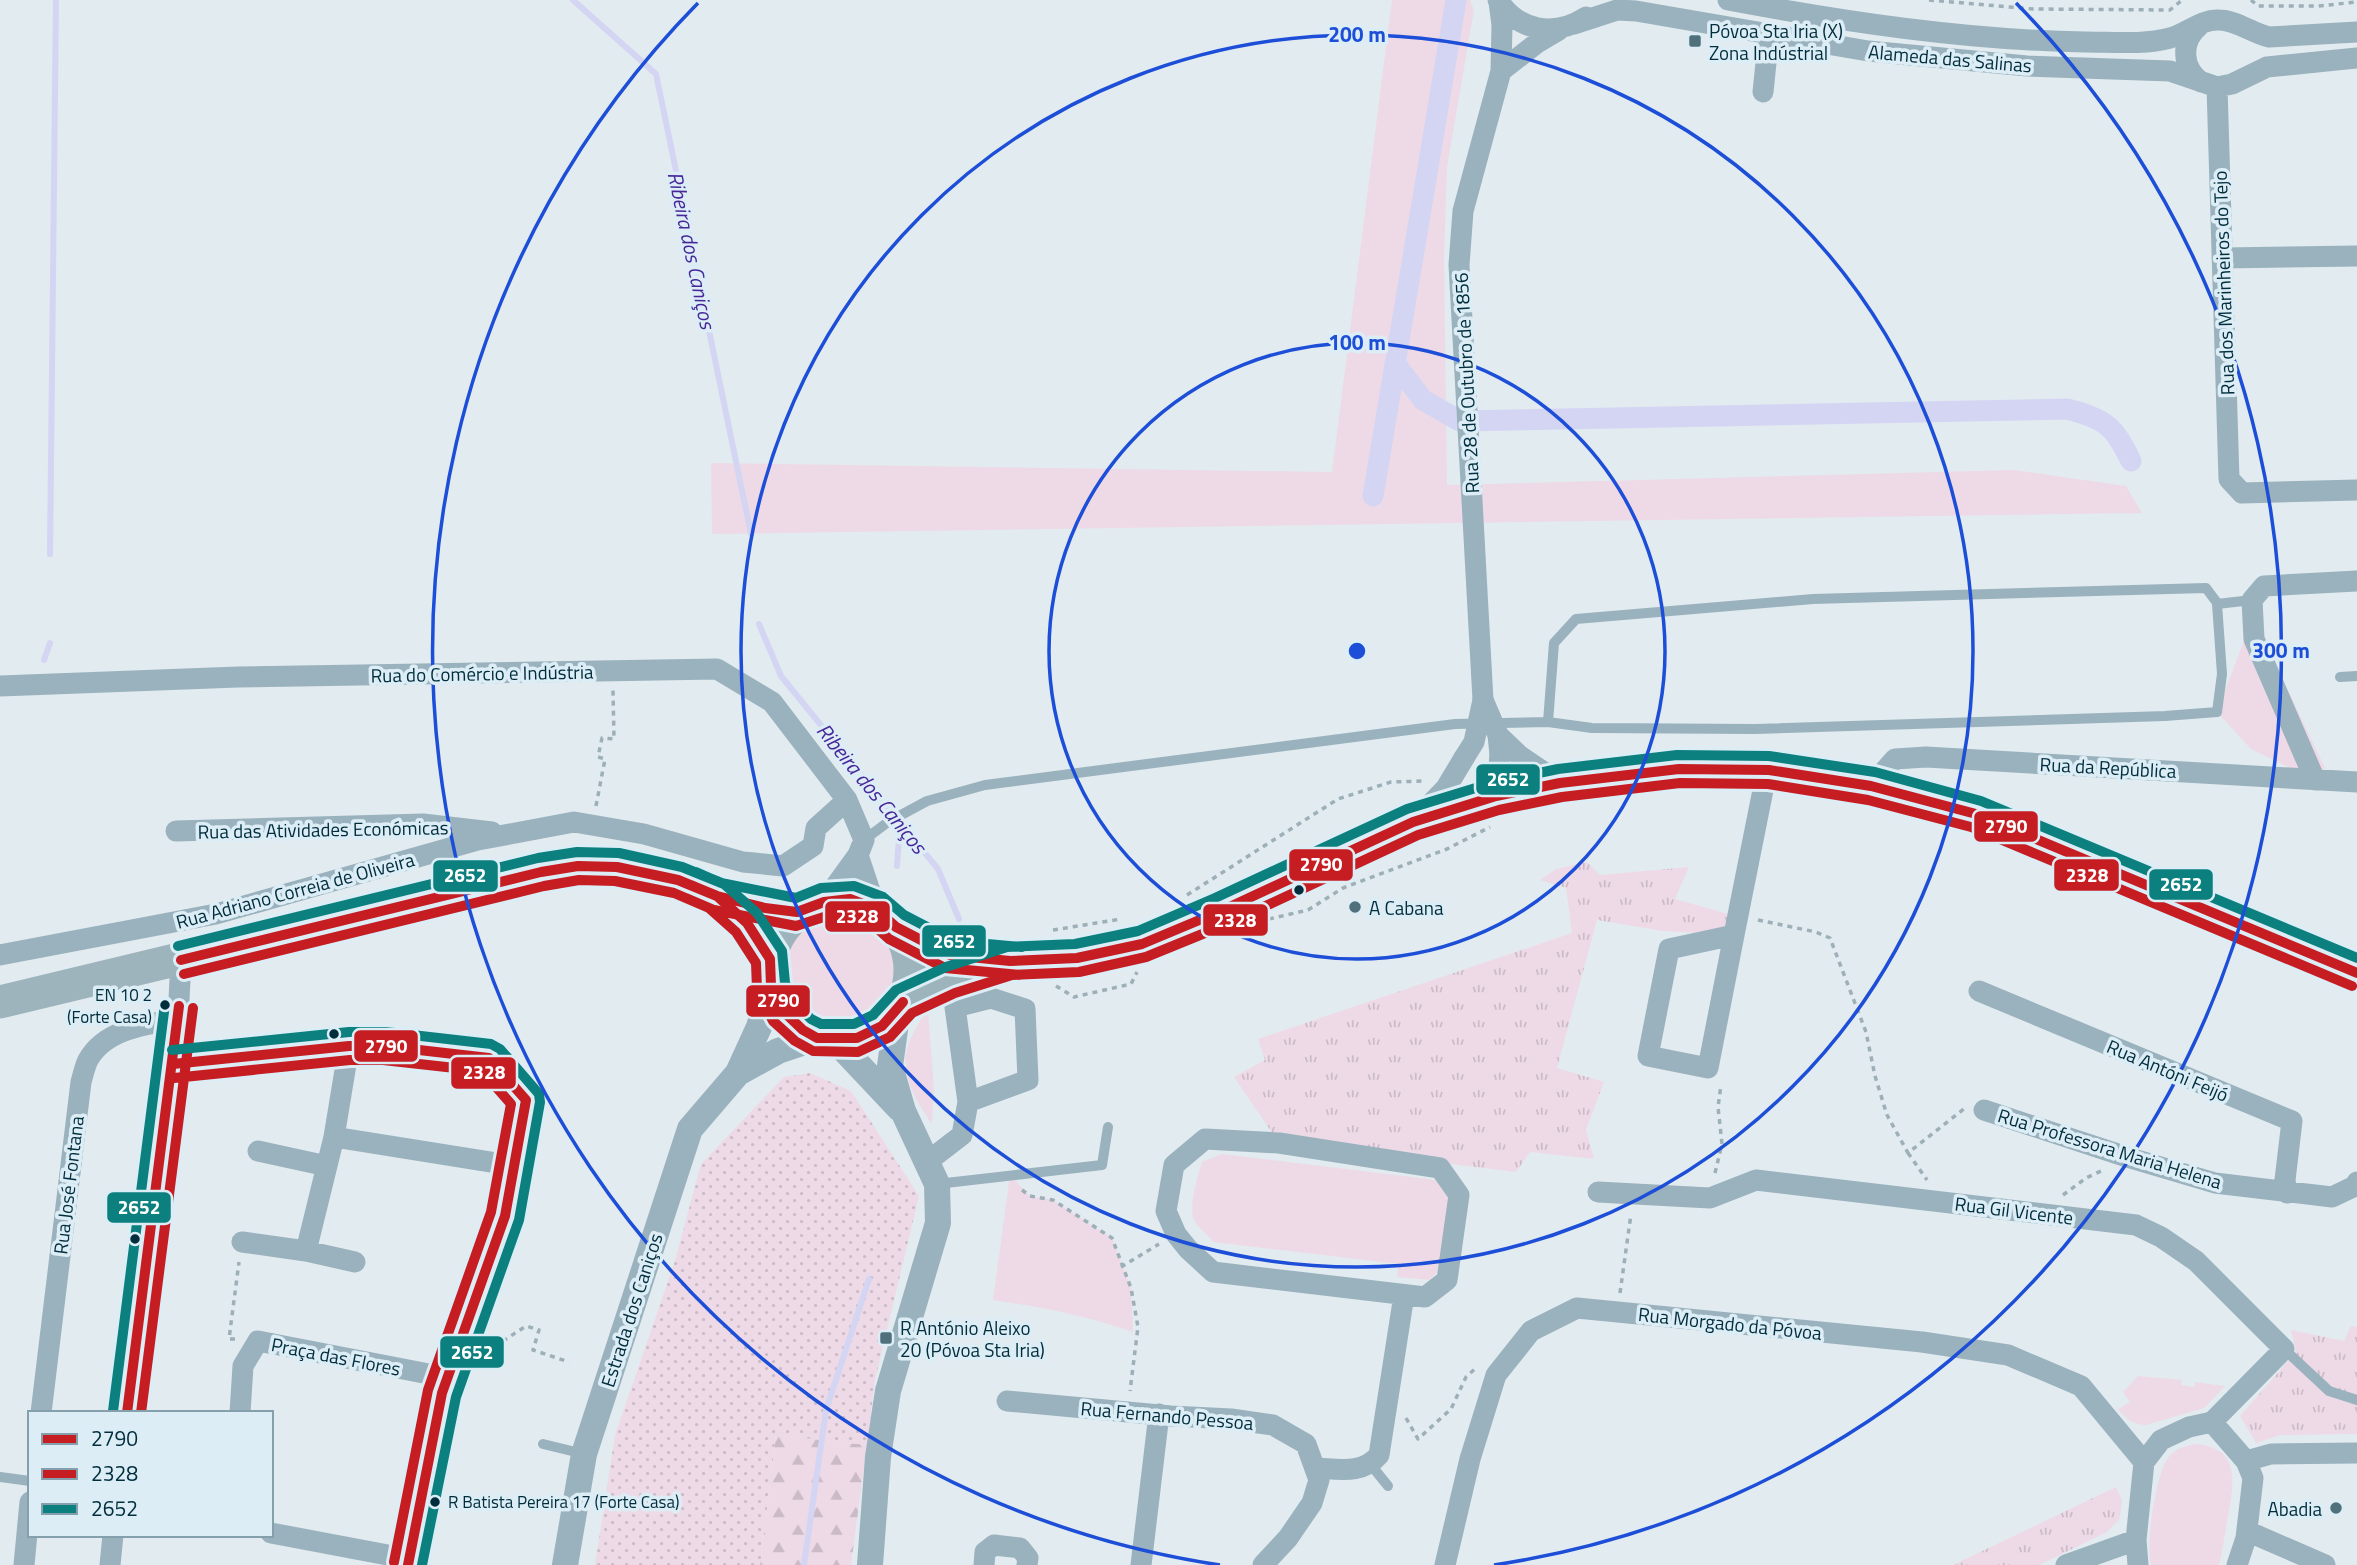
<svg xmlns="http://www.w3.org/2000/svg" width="2357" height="1565" viewBox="0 0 2357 1565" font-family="'Titillium Web',sans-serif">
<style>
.grass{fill:#eedae7}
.forest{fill:url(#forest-firs)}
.park{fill:url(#park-tufts)}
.garden{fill:url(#garden-dots)}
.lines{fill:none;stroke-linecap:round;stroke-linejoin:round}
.stream{stroke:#d4d5f3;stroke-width:6}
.canal{stroke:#d4d5f3;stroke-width:21}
.path{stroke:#9dafb7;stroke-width:3.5;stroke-dasharray:5 5;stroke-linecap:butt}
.service{stroke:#9ab2bd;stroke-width:10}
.minor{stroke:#9ab2bd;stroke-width:21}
.tertiary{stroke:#9ab2bd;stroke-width:26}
.primary{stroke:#9db4bd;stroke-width:33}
.minor-bridge{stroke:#9ab2bd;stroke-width:21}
.bus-1-casing{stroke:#dcedf6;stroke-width:16}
.bus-2-casing{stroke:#dcedf6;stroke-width:16}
.bus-3-casing{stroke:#dcedf6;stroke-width:16}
.bus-1{stroke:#c61d23;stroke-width:10}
.bus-2{stroke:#c61d23;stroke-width:10}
.bus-3{stroke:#0c807e;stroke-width:10}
.ring{fill:none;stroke:#1d4ed8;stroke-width:3.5}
.poi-dot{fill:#50707c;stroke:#dcedf6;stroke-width:2.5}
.bus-dot{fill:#012d3d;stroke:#dcedf6;stroke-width:2.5}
.labels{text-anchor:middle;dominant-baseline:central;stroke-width:7;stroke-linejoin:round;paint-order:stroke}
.bus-label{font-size:17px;fill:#012d3d;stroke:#dcedf6;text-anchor:end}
.poi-label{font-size:19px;fill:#012d3d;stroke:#dcedf6;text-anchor:start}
.street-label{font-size:19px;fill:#012d3d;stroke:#dcedf6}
.water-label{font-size:21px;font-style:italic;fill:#482799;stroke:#dcedf6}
.centre{fill:#1d4ed8;stroke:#dcedf6;stroke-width:3.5}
.ring-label{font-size:21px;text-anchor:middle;font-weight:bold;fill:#1d4ed8;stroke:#dcedf6;stroke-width:7;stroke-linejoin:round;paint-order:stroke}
.line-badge{stroke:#dcedf6;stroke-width:2.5}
.badge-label{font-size:19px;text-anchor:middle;font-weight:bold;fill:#fff}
</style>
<defs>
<pattern id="forest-firs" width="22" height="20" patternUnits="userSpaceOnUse" patternTransform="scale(1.75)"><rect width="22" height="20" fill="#eedae7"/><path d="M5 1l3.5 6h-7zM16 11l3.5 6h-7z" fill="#cabbc7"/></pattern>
<pattern id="park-tufts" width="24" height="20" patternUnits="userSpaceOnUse" patternTransform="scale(1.75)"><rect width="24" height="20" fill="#eedae7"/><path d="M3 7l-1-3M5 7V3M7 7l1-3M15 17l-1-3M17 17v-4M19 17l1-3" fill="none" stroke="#cabbc7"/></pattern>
<pattern id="garden-dots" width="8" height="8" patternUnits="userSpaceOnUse" patternTransform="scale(1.75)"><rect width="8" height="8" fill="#eedae7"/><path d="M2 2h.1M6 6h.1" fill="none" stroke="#cabbc7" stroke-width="1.8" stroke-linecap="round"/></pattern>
</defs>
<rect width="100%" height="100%" fill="#e2ebf0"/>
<path class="grass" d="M1392,0H1470L1474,10L1447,167L1444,258L1447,485L2014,470L2126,486L2142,513L712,534L711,463L1332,472Z
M2253,617L2325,768L2315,780L2251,749L2217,712Z
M785 969a56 56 0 1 1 112 0a56 56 0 1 1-112 0Z
M928,1011L934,1089L932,1124C913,1096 895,1067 913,1034C917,1026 921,1018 928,1011Z
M1222,1154L1436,1180L1449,1199L1443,1267L1429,1280L1397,1277L1399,1264L1213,1242C1208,1235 1197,1227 1194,1220C1188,1206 1198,1176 1202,1162Z
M1010,1175L1030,1196L1053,1200L1112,1238L1131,1288L1133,1332C1087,1316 1041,1307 993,1300Z
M2138,1376L2182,1380L2181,1385L2194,1387L2195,1382L2225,1386L2204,1408L2146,1425C2132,1424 2126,1419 2118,1409L2130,1402L2123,1392Z
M2197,1444C2241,1449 2234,1483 2228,1516C2225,1533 2223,1549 2219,1565H2151C2145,1546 2156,1473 2168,1458C2175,1448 2185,1446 2197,1444Z"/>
<path class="forest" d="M776,1435L867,1445L851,1565H760Z"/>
<path class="park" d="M1587,862L1600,875L1689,867L1675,899L1728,914L1734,935L1663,931L1597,920L1557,1068L1604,1082L1586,1130L1594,1159L1530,1152L1516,1172L1279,1143L1234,1077L1265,1060L1258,1039L1572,933L1566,888L1540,880L1556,869Z
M2351,1326L2357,1327V1434L2280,1435L2256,1443L2240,1416L2296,1352L2291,1330L2344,1341Z
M2116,1487L2122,1500L2121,1510L2119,1520L2107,1532L2039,1565H1953Z"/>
<path class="garden" d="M810,1073L851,1091L919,1196L875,1380L867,1445L776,1435L760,1565H595L615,1435L674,1264L701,1164L784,1077Z"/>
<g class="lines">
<path class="stream" d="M573,0L656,74L751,534
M50,554L56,0
M759,624L781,676L938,869L959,919
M44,660L50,643
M897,866L900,823
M804,1565L826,1410L869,1279"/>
<path class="canal" d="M1395,363L1423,400L1460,421L2067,409C2106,419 2114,426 2131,461
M1373,496L1456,0"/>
<path class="path" d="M1929,0L2033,9L2170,10L2182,0
M2251,0L2258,6H2318L2357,2
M596,806L605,759L598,757L602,738L614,739L613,690
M1187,895L1338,799L1391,782L1425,781
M1269,919L1308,910L1343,888L1447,849L1490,827
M1758,920L1816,932L1830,938L1866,1032L1875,1076L1887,1115L1908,1153L1965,1108
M1053,930L1121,919
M1056,986L1074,997L1131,984L1137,972
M1908,1153L1927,1180
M1715,1173L1722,1144L1718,1107L1721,1085
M1022,1190L1030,1196L1053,1200L1112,1238L1131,1288L1138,1327L1130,1391
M2063,1195L2086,1178L2101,1171
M1121,1267L1159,1244
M1620,1293L1631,1214
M235,1339H229L239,1262
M477,1352L483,1354L526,1326L539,1330L533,1350L569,1362
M1406,1418L1418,1439L1451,1409L1466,1377L1477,1367"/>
<path class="service" d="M2218,604L2206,588L1813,599L1576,619L1554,643L1548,722L1592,728L1755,729L2165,716L2217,712L2222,674L2217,604L2252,600
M2340,677L2357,676
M864,840L888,822L927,801L985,785L1455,724L1548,722
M937,1184L1102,1165L1108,1127
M2284,1349L2329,1391L2357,1400
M543,1444L584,1454
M1371,1465L1388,1486
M0,1477L30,1481"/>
<path class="minor" d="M1498,0C1519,32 1555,37 1586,17
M1728,0C1846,22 1965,40 2085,42C2112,42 2144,45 2170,38C2186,34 2201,19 2219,20C2236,20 2252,33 2269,37L2357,32
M1574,24L1617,10L1636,11L1868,51L2027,66L2170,71L2217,87L2232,84L2267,67L2357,58
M2199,26C2180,42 2182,68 2201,82
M1501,71L1537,43L1559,30
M2217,87L2229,479L2242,493L2357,490
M1763,92L1769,34
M2222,258L2357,256
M0,686L238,677L717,669L772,702L847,800L864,840L858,855L824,902
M1483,700L1459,265L1463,211L1501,71L1502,25L1499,2
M1498,735L1520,756L1560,783
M2315,780L2254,639L2252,600L2264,586L2357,581
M1871,786L1895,759L1926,757L2357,782
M1496,796L1500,755
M1417,818L1446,788L1464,758
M176,831L423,824L492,832
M858,855L876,909
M1734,935L1708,1068L1648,1056L1669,949L1734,935L1763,790L1769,770
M0,955L216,914L478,840L574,822L644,834L743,862L754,863L783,866L813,846L816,828L847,800
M1979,991L2292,1121L2285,1180L2287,1193
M173,1064L349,1046H384L489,1058L526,1100L505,1216L442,1393L408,1565
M1984,1110L2127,1157L2215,1183L2332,1197L2355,1186L2357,1182
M334,1137L515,1166
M1205,1139L1279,1143L1440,1168L1459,1195L1447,1280L1425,1297L1213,1272L1188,1249L1176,1234L1166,1211L1174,1165Z
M258,1151L327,1166
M927,1162L962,1135L968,1102L1028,1080L1025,1009L991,998L955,1007L968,1102
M1598,1192L1710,1198L1756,1180L2136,1225L2161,1237L2196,1261L2284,1349L2212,1422
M242,1242L306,1251L355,1262
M306,1251L334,1137L349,1046
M1007,1401L1171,1416L1231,1419L1273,1425L1306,1444L1319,1480L1312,1503L1288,1538L1263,1565
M41,1413L81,1082C83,1075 85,1066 88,1060C105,1029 147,1024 178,1019
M127,1413L173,1064L178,1019L181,960
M240,1413L243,1366L258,1341L434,1375L447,1379
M2246,1461L2271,1454L2357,1453
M1315,1468C1339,1469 1362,1475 1379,1455L1404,1295
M2247,1531L2325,1565
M271,1533L409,1559
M24,1565L30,1502
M110,1565L113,1535
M984,1565L985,1552L994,1545L1020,1548L1028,1558L1027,1565
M1141,1565L1159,1414
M1445,1565L1470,1459L1496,1375L1531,1331L1577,1308L1922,1342L2008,1355L2081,1386L2144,1462
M2066,1565L2136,1540
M2138,1565L2136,1540L2144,1462L2161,1440L2189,1427L2212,1422L2246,1461L2253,1478L2246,1538L2237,1565"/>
<path class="tertiary" d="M833,1038L899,1108
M738,1073L778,1051L817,1038
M565,1565L584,1454L690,1129L738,1073L759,1027L771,986
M870,1565L878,1457L888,1391L938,1223L937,1184L903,1111L890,1066L898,1008"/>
<path class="primary" d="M770 970a70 70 0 1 1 140 0a70 70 0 1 1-140 0Z
M896,927L950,955L1010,961L1077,958L1142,944L1221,911L1413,822L1496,796L1560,783L1679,769L1769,770L1871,786L1976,814L2357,973
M0,1002L541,872C587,865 634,865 679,880C692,884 705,892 718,896C744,904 770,909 797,912
M903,1002L950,980L994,966"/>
<path class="minor-bridge" d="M1483,700L1498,735L1500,755
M1464,758L1474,742L1483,700"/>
<g class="bus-1-casing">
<path id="bus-1" d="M691,885L717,896L747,923L770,959L771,986L783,1011L803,1030L817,1038H857L882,1026L903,1002
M181,960L541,872L578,866L617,867L678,880L717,896L765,908L797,912L824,902L850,899L876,909L896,927L950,955L1010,961L1077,958L1142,944L1221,911L1413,822L1496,796L1560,783L1679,769L1769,770L1871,786L1976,814L2357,973
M173,1064L349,1046H384L489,1058L526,1100L505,1216L442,1393L408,1565
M127,1413L179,1006"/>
</g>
<g class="bus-2-casing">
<path id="bus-2" d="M686,898L714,910L796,926L827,916L848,913L869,921L889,939L945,968L1020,975
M184,974L544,886L579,880L615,881L674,893L709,908L736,932L756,963L757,989L773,1021L795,1041L813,1051L858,1052L890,1037L912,1013L955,993L1012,975L1079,972L1146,957L1227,924L1418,835L1499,810L1562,797L1680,783L1768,784L1868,800L1971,827L2352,986
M174,1078L350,1060H383L482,1071L511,1104L491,1212L428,1390L394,1562
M141,1413L193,1008"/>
</g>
<g class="bus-3-casing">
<path id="bus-3" d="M696,872L721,883L796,898L821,888L854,886L883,897L904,915L954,941L1022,947
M178,946L538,858L577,852L619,853L682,867L724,884L757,913L782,951L785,983L795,1003L811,1019L821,1024H854L873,1015L896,990L946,967L1007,947L1075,944L1138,931L1215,898L1407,809L1492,783L1558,769L1677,755L1769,756L1875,772L1981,801L2357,958
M172,1050L349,1032H386L491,1044L500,1049L539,1094L540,1102L519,1220L456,1397L422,1565
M113,1411L165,1004"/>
</g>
<use href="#bus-1" class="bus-1"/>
<use href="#bus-2" class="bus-2"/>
<use href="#bus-3" class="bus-3"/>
</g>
<g class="ring">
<circle cx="1357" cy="651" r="308"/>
<circle cx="1357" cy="651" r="616"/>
<path d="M1220 1565A924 924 0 0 1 698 3M2016 3A924 924 0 0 1 1494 1565"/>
</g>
<g class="poi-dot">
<rect x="1688" y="34" width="14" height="14" rx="3.5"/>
<circle cx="1355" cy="907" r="7"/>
<rect x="879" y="1331" width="14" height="14" rx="3.5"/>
<circle cx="2336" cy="1508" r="7"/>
</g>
<g class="bus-dot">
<circle cx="1299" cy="890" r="6"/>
<circle cx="165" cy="1005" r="6"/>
<circle cx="334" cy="1034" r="6"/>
<circle cx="135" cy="1239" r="6"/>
<circle cx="435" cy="1502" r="6"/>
</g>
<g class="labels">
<g class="bus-label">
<text x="152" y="995">EN 10 2<tspan x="152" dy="22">(Forte Casa)</tspan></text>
<text x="448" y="1502" text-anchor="start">R Batista Pereira 17 (Forte Casa)</text>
</g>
<g class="poi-label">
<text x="1709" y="30">Póvoa Sta Iria (X)<tspan x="1709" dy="22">Zona Indústrial</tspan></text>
<text x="1369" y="907">A Cabana</text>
<text x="900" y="1327">R António Aleixo<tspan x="900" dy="22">20 (Póvoa Sta Iria)</tspan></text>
<text x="2322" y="1508" text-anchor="end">Abadia</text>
</g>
<g class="street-label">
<text transform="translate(1950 58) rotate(5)">Alameda das Salinas</text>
<text transform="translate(2223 283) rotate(-92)">Rua dos Marinheiros do Tejo</text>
<text transform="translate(1466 383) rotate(-93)">Rua 28 de Outubro de 1856</text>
<text transform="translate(482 673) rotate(-1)">Rua do Comércio e Indústria</text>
<text transform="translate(2108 767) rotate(3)">Rua da República</text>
<text transform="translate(323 829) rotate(-1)">Rua das Atividades Económicas</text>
<text transform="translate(295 890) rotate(-15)">Rua Adriano Correia de Oliveira</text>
<text transform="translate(2168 1070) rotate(23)">Rua Antóni Feijó</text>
<text transform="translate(2110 1148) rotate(17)">Rua Professora Maria Helena</text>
<text transform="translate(68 1185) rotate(-83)">Rua José Fontana</text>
<text transform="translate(2014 1210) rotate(7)">Rua Gil Vicente</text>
<text transform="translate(631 1310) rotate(-72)">Estrada dos Caniços</text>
<text transform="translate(1730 1323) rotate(6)">Rua Morgado da Póvoa</text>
<text transform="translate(336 1356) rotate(11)">Praça das Flores</text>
<text transform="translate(1167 1415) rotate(5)">Rua Fernando Pessoa</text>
</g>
<g class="water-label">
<text transform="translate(692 250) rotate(78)">Ribeira dos Caniços</text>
<text transform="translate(872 788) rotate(51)">Ribeira dos Caniços</text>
</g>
</g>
<circle cx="1357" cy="651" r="10" class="centre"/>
<g class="ring-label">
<text x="1357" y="42">200 m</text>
<text x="1357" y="350">100 m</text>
<text x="2281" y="658">300 m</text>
</g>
<g class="line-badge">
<rect x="1475" y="763" width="66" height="33" rx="7" fill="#0c807e"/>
<rect x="1973" y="810" width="66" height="33" rx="7" fill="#c61d23"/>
<rect x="1288" y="848" width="66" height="34" rx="7" fill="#c61d23"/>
<rect x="2053" y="858" width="67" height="34" rx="7" fill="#c61d23"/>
<rect x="432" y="859" width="67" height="34" rx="7" fill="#0c807e"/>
<rect x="2148" y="868" width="66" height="33" rx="7" fill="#0c807e"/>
<rect x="824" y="900" width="67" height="33" rx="7" fill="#c61d23"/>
<rect x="1202" y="903" width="67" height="34" rx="7" fill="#c61d23"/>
<rect x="921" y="924" width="66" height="34" rx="7" fill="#0c807e"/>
<rect x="745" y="984" width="66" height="34" rx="7" fill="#c61d23"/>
<rect x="353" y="1029" width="66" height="34" rx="7" fill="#c61d23"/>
<rect x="450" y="1056" width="67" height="34" rx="7" fill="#c61d23"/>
<rect x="106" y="1191" width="66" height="33" rx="7" fill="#0c807e"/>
<rect x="439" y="1335" width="66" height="34" rx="7" fill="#0c807e"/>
</g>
<g class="badge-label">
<text x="1508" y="786">2652</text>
<text x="2006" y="833">2790</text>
<text x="1321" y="871">2790</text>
<text x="2087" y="882">2328</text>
<text x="465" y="882">2652</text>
<text x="2181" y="891">2652</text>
<text x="857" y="923">2328</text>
<text x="1235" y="927">2328</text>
<text x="954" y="948">2652</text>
<text x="778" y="1007">2790</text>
<text x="386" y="1053">2790</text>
<text x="484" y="1079">2328</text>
<text x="139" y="1214">2652</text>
<text x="472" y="1359">2652</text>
</g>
<rect x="28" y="1411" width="245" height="126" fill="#dcedf6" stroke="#84a0ac" stroke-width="2"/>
<rect x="42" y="1434" width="35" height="10" fill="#c61d23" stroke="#84a0ac" stroke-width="2"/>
<text x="91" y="1446" font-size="21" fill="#012d3d">2790</text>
<rect x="42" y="1469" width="35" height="10" fill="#c61d23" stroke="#84a0ac" stroke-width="2"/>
<text x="91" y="1481" font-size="21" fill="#012d3d">2328</text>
<rect x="42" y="1504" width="35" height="10" fill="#0c807e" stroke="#84a0ac" stroke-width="2"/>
<text x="91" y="1516" font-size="21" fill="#012d3d">2652</text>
</svg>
